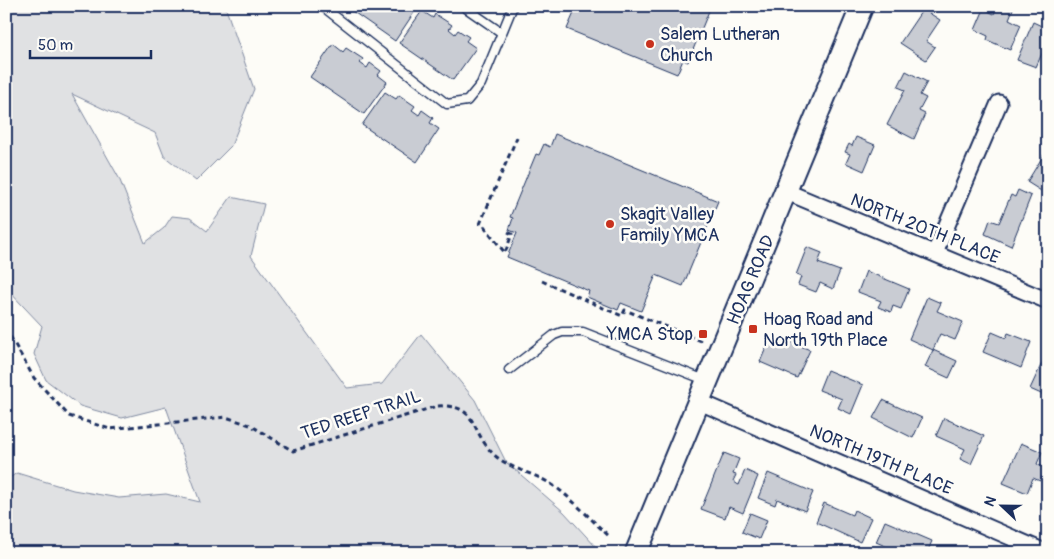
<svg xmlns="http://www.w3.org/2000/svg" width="1054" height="559" viewBox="0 0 1054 559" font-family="Pangolin,sans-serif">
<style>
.green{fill:#e0e1e3;stroke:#7e88a0}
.building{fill:#c9ccd3;stroke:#1b2f5e}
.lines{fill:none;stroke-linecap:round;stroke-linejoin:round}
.lane-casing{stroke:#1b2f5e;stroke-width:11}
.street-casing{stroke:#1b2f5e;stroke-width:19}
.secondary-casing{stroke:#1b2f5e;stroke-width:25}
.path{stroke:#1b2f5e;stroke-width:3;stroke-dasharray:5 4;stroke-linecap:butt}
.lane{stroke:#fdfcf7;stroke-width:8}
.street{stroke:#fdfcf7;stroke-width:15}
.secondary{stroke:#fdfcf7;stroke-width:21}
.poi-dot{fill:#c8321e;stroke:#fdfcf7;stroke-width:2}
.labels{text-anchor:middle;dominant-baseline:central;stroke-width:5;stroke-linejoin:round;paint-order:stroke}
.poi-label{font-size:18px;fill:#1b2f5e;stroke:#fdfcf7;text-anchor:start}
.street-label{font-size:18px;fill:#1b2f5e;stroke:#fdfcf7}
</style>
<rect width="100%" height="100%" fill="#fdfcf7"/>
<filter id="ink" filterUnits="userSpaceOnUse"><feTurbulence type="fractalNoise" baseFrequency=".02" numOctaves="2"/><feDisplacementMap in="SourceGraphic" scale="10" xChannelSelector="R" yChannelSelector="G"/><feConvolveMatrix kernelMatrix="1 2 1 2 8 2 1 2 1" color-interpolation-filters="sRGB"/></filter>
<g filter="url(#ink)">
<path class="green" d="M6,6H225L254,89L231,146L196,181L164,156L155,133L72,94L119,178L145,243L164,228L172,216L190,218L207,231L231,197L264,204L251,256L347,388L382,384L421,334L475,400L506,462L564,512L596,547L593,553H6V480L17,473L73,490L119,498L166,494L200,502L166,407L122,418L80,406L46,380L34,354L42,326L6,288Z"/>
<path class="building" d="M345,6H415L417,8L395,41Z
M577,6H711L688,62L683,60L677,74L567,29Z
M997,6L1013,9L1009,19L1021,25L1010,50L987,40L988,36L975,30L984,9L994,14Z
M923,9L940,20L926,41L935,47L926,60L900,43Z
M422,11L433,18L435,14L452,25L449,29L455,34L458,30L469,37L466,41L476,48L453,80L399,43Z
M1033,22L1048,29V50L1044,49L1036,67L1017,60Z
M333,44L343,52L346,48L363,59L360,63L367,68L370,63L381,71L378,75L387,82L364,114L310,77Z
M906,71L927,82L920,95L926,98L919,111L925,114L914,139L887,125L905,90L898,87Z
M385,92L396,99L399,95L415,106L412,110L419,115L422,110L433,118L430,123L439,129L417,162L362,125Z
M555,134L718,201L683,286L656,275L641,311L621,303L618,310L587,297L589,291L507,257L517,233L509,230L513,218L510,217L536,154L539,155L544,144L550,147Z
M856,137L875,145L864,171L846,163L850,154L845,152L849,144L852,146Z
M1048,148V191L1046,194L1027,182Z
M1018,190L1031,196L1011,246L985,234L990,220L999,223L1011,195L1015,197Z
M807,247L822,253L818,263L840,271L833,289L820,283L816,292L798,285L801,277L796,275Z
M866,271L909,289L901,309L893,306L891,312L878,307L881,301L858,292Z
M927,297L941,303L937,311L963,322L955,340L940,334L933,350L909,339Z
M992,332L1006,338L1008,333L1031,342L1021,368L983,352Z
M780,337L810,350L797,378L760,362L768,343L776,346Z
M933,350L957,361L949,378L925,367Z
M1048,350V397L1030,389Z
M827,370L863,385L851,414L838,408L842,399L819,390Z
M883,400L922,418L913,438L873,418Z
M944,418L984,436L971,464L960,459L965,449L936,436Z
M1021,443L1042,452L1037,464L1046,468L1040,481L1033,478L1027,493L1003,483Z
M724,453L739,459L733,474L736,475L733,481L737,484L739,485L745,470L758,476L743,513L729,507L725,518L701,509Z
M768,473L813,492L805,511L777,499L775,505L758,498Z
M824,503L852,515L854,510L871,518L860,542L816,522Z
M750,513L767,520L759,539L742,532Z
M885,521L932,541L927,553H891L892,549L876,542Z"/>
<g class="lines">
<g class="lane-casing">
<path id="lane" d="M322,6L447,104L467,101L481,84L513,6
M463,6L502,33
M509,370L554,335L562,332H583L705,380"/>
</g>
<g class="street-casing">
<path id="street" d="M787,192L1048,301
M935,253L999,103
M700,402L1047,553"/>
</g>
<g class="secondary-casing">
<path id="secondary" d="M636,553L862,6"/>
</g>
<path class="path" d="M508,232L512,234L505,253L484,226L480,224L517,137
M542,281L622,316L625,310L704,342
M6,329L34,378L69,416L110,429L226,417L250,425L293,451L437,406C475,404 470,425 488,448C504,469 531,471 551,484C570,496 592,521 609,536"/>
<use href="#lane" class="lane"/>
<use href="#street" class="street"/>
<use href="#secondary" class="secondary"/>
</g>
</g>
<g class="poi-dot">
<circle cx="650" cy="44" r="5"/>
<circle cx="610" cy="224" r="5"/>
<rect x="748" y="324" width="10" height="10" rx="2.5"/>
<rect x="698" y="329" width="10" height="10" rx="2.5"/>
</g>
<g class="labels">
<g class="poi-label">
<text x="660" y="34">Salem Lutheran<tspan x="660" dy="21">Church</tspan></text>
<text x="620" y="214">Skagit Valley<tspan x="620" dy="21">Family YMCA</tspan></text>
<text x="763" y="319">Hoag Road and<tspan x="763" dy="21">North 19th Place</tspan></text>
<text x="693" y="334" text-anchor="end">YMCA Stop</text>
</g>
<g class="street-label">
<text transform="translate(925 229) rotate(22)">NORTH 20TH PLACE</text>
<text transform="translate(751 280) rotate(-67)">HOAG ROAD</text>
<text transform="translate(361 415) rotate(-18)">TED REEP TRAIL</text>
<text transform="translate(881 460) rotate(23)">NORTH 19TH PLACE</text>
</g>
</g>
<rect width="1054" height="559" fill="none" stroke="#fdfcf7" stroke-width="25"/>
<rect x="12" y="12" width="1029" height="534" fill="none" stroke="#1b2f5e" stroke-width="2" filter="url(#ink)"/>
<g transform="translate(1002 506) rotate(292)" stroke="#fdfcf7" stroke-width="4" paint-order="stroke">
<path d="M0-4L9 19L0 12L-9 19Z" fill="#1b2f5e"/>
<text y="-8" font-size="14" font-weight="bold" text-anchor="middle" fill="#1b2f5e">N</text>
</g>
<path d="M30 50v8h121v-8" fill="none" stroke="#1b2f5e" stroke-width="2.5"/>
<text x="38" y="50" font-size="15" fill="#1b2f5e" stroke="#fdfcf7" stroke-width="4" paint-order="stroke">50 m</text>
</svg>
